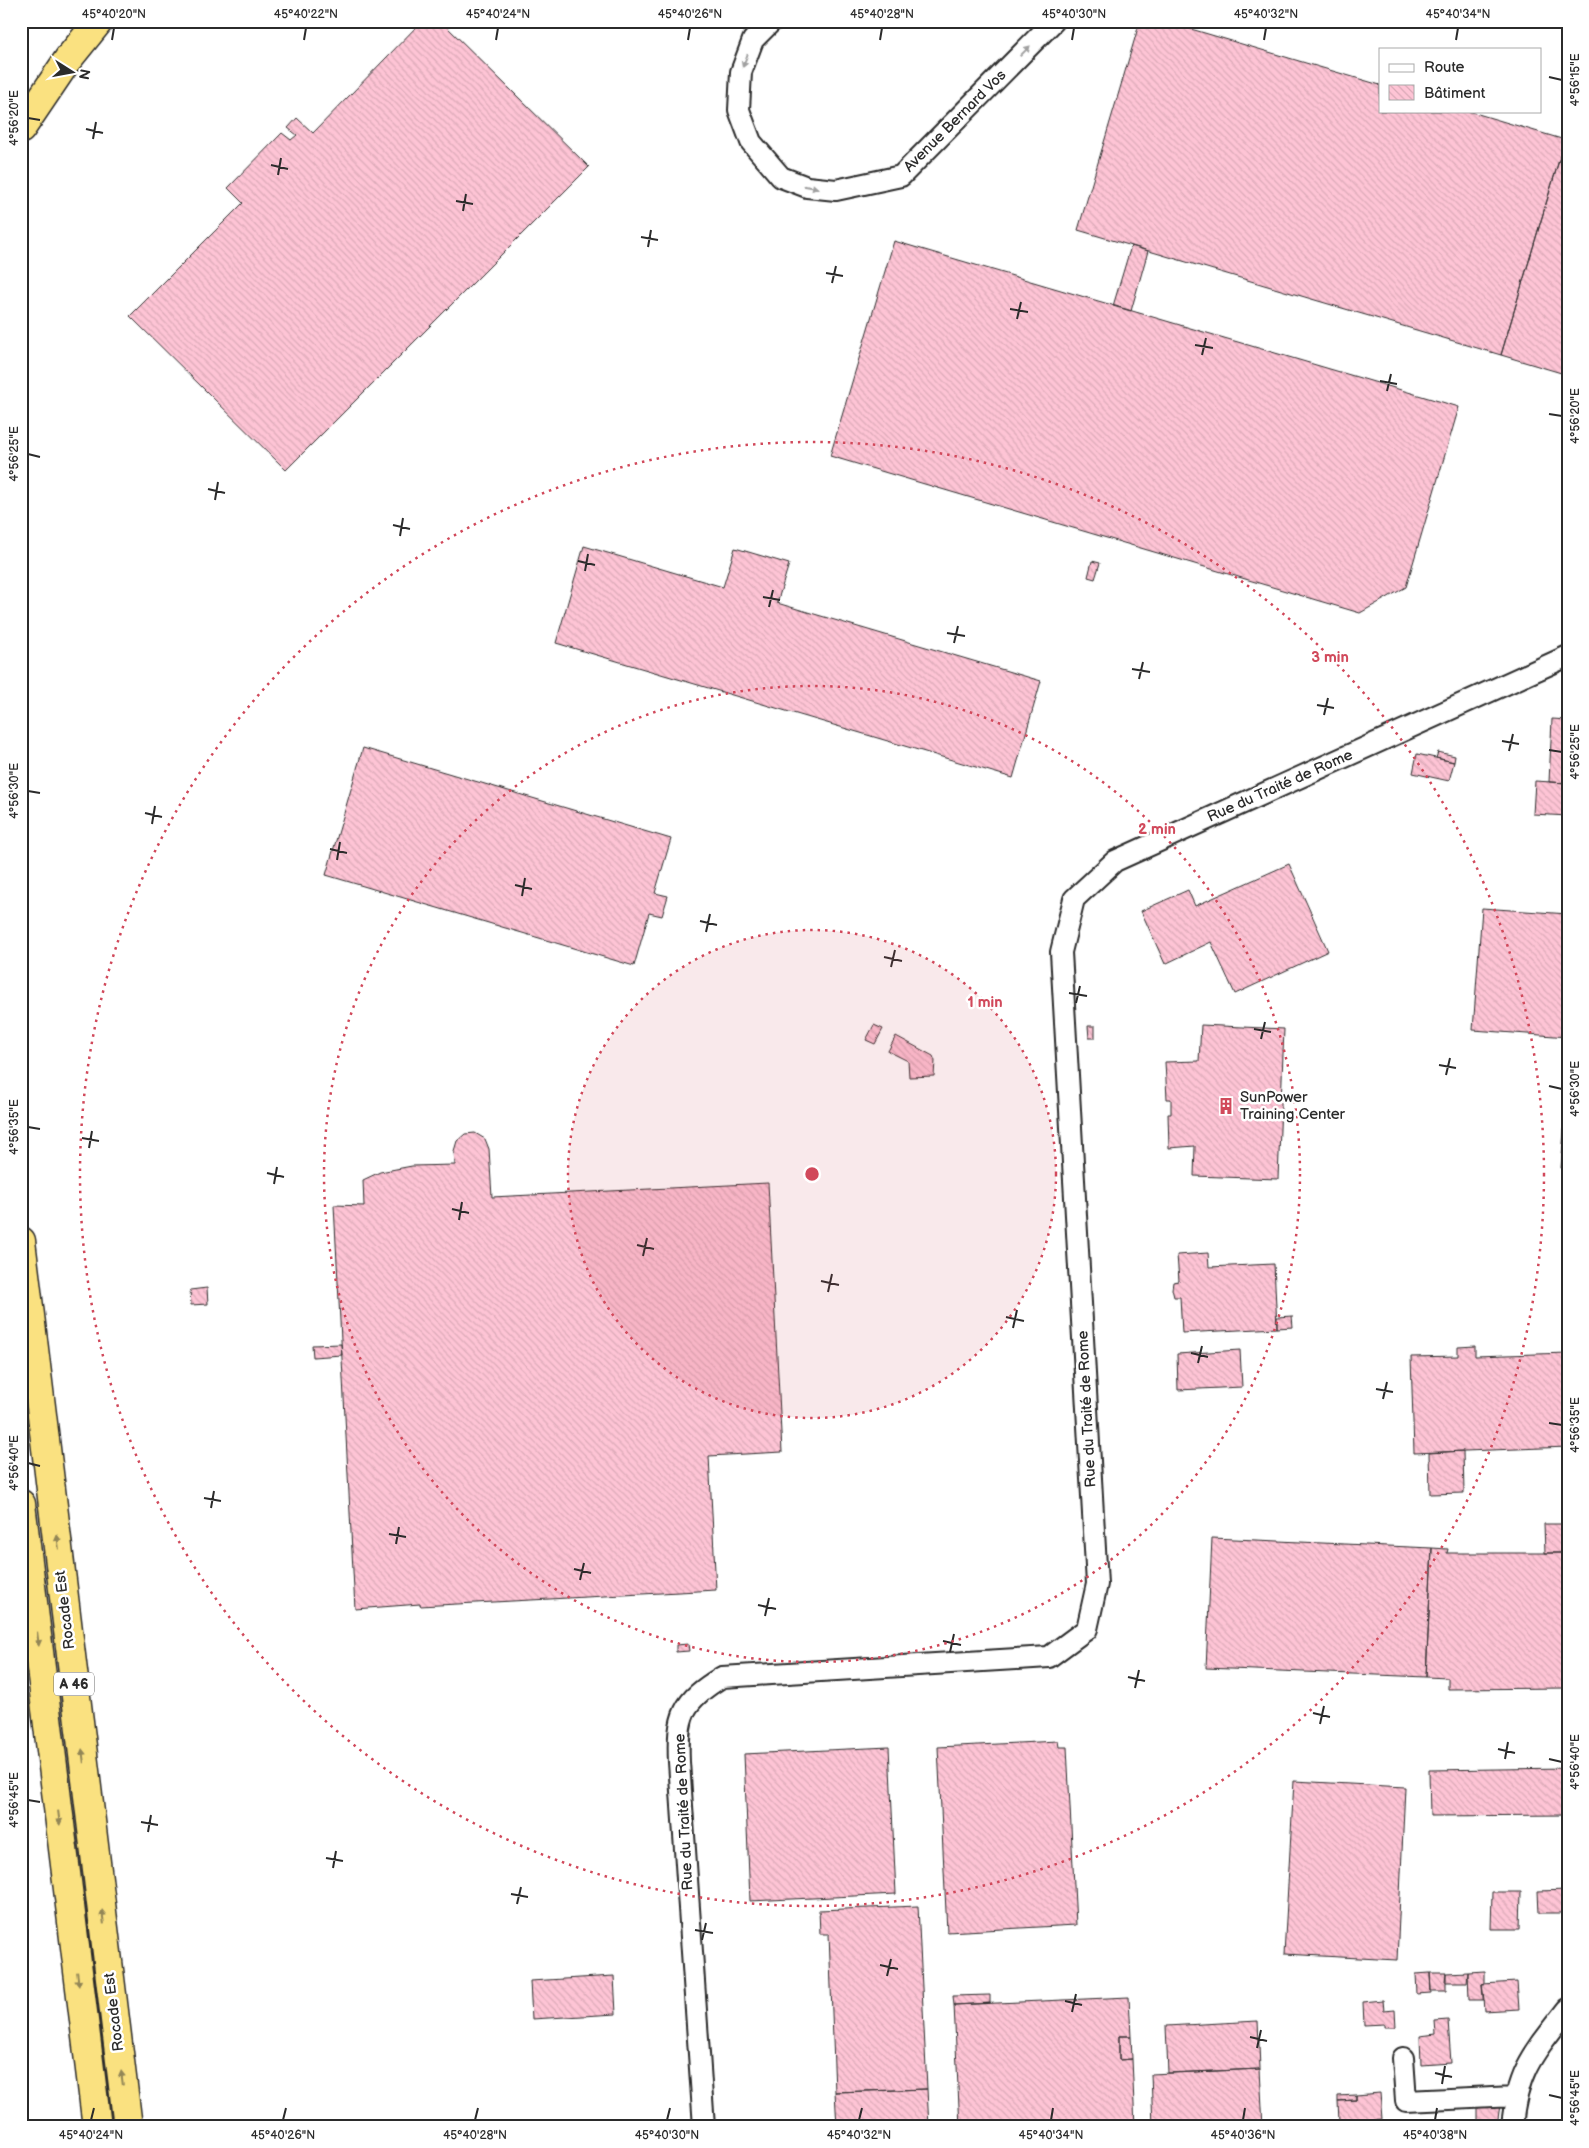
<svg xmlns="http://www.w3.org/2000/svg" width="1589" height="2148" viewBox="0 0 1589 2148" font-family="'Balsamiq Sans',sans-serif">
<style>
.building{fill:url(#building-back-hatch);stroke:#2b2b2b}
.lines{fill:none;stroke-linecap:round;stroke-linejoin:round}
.minor-casing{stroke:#2b2b2b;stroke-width:24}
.motorway-casing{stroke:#2b2b2b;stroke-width:31}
.minor{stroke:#fff;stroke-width:20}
.motorway{stroke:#fae180;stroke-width:28}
.oneway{fill:#a0a0a0}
.oneway2{fill:#928656}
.ticks{fill:none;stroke:#2b2b2b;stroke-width:2}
.ring{fill:none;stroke:#d1495b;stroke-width:2.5;stroke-dasharray:2.5 5}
.labels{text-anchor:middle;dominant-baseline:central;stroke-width:5;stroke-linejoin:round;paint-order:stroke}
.shield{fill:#fff;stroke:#6b6b6b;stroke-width:1}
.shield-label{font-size:14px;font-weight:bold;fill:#2b2b2b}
.street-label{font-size:15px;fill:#2b2b2b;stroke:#fff}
.poi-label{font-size:15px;fill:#2b2b2b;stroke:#fff;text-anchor:start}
.centre{fill:#d1495b;stroke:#fff;stroke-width:2.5}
.ring-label{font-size:15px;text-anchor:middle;font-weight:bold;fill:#d1495b;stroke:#fff;stroke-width:5;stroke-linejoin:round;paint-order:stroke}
.neatline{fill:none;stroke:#2b2b2b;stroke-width:2}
.ticks-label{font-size:12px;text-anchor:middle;fill:#2b2b2b}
</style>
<defs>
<pattern id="building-back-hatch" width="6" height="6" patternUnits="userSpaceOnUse" patternTransform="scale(1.25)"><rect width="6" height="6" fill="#fec4d5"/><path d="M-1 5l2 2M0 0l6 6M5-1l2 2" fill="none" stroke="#daa9b7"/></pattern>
</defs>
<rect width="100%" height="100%" fill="#fff"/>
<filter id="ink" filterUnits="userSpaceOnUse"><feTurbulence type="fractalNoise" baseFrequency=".02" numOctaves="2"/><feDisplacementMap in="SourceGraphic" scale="10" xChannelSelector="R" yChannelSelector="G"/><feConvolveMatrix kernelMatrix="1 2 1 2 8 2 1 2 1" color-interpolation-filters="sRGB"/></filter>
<g filter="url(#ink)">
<path class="building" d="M422,21H441L589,167L286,470L130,316L243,203L228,188L282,133L291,140L297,135L288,128L297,118L313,133Z
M1140,21H1164L1380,85V111H1468L1565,140L1501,355L1078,230Z
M1565,140L1568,141V375L1501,355Z
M894,241L1459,407L1406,587L1360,613L830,456Z
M1131,246L1148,251L1131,311L1113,306Z
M584,546L723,587L735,548L789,564L777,603L1041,681L1013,778L556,643Z
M1092,561L1100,563L1095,579L1088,577Z
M1552,719L1568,720V783L1549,782Z
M363,748L671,839L655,893L668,896L662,916L649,913L634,966L326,875Z
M1438,752L1455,756L1454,762L1436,758Z
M1417,754L1454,762L1449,781L1413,773Z
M1535,781L1568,783V816L1533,814Z
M1289,864L1328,951L1235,994L1211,942L1165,964L1141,911L1188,890L1195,906Z
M1482,908L1568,914V1037L1473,1030Z
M874,1025L883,1029L875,1044L866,1040Z
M1201,1025L1284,1029L1278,1179L1194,1176L1195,1146L1169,1148L1168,1114H1171V1099H1167L1165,1062L1199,1061Z
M1088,1026H1095V1038H1089Z
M896,1036L933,1056L935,1061L934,1076L909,1077L908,1061L888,1051Z
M1567,1094H1568V1169L1561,1168Z
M475,1133L485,1139L489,1149L492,1197L768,1183L782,1452L709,1456L716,1590L420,1606V1604L355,1609L334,1205L364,1206L363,1180L380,1172L412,1166L455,1165L454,1151L457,1141L465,1134Z
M1208,1253L1209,1267L1274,1264L1277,1328L1182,1333L1180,1297H1174L1172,1289L1173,1282L1179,1281L1177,1255Z
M207,1288L208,1304L191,1305L190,1290Z
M1292,1316L1293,1327L1277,1328V1317Z
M341,1344L342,1355L313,1357L312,1345Z
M1475,1346V1356L1568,1353V1447L1414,1453L1411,1357L1458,1356V1347Z
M1240,1350L1242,1387L1178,1390L1177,1354Z
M1463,1451L1464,1493L1430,1494L1429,1453Z
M1544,1524H1568V1553H1545Z
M1212,1538L1432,1548L1426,1677L1206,1668Z
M1432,1548L1448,1549L1447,1553H1568V1688L1448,1689V1678L1426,1677Z
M688,1644L689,1651L676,1652V1645Z
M1058,1741L1059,1747H1067L1076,1925L947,1932L938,1747Z
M889,1747L896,1894L750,1901L744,1754Z
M1568,1768V1815L1430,1816L1429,1770Z
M1294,1781L1405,1787L1397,1960L1284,1954Z
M1568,1890V1916L1564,1917L1563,1913H1539L1538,1891Z
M1492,1892H1521L1520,1929H1491Z
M918,1906L927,2089L835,2092L829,1934H820L819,1910Z
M1485,1971V1983L1482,1984L1484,2000H1469L1468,1972Z
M1468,1972L1467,1982H1445L1446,1973Z
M1430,1973H1446V1991H1431Z
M1430,1973L1431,1993L1417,1994L1416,1974Z
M614,1976L616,2014L532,2019L530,1981Z
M1517,1982L1519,2009L1484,2011L1482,1984Z
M990,1995V2003L954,2005L953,1996Z
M1129,1997L1131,2036H1119V2060L1132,2059L1135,2127H1123V2122L1080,2125V2127H960L954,2005Z
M1383,2000L1384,2011L1395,2010L1396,2027H1385V2024L1364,2025L1363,2002Z
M1448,2020L1451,2063L1421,2065L1420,2036L1436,2034L1435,2021Z
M1258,2021L1260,2069L1168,2073L1166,2026Z
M1119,2036H1131L1132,2059L1119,2060Z
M1260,2069L1263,2127H1153L1151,2074Z
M927,2089L929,2127H837L835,2092Z
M1380,2093L1382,2119L1339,2122L1338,2101L1356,2100V2095Z
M1356,2095V2100L1338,2101V2096Z
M1500,2105L1497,2125L1478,2124V2106Z
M1123,2122V2127H1080V2125Z"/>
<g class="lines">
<g class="minor-casing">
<path id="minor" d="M772,21L753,40L741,72L739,110L751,142L781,177L807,187L836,190L901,176L1054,21
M1403,2058L1406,2101L1515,2096
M704,2127L679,1762C677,1716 682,1701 722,1677L1049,1657L1087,1629L1097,1584L1061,952L1074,899L1115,861L1568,656
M1512,2127C1517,2070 1534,2053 1568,2009"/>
</g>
<g class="motorway-casing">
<path id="motorway" d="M21,129L69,58L99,21
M21,1241L128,2127
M21,1504L97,2127"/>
</g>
<use href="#minor" class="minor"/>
<use href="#motorway" class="motorway"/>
</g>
<defs><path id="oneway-solid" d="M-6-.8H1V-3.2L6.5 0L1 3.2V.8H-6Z" transform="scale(1.25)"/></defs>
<g class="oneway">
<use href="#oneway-solid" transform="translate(1025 51) rotate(-45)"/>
<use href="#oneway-solid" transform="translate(745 61) rotate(111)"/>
<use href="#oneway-solid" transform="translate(811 187) rotate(10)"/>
</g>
<g class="oneway2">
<use href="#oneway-solid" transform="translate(58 1542) rotate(-97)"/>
<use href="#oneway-solid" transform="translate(38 1639) rotate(83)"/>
<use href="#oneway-solid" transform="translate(83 1756) rotate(-97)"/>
<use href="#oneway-solid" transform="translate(59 1818) rotate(83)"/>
<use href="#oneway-solid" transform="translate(103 1917) rotate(-97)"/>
<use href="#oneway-solid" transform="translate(78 1979) rotate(83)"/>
<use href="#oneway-solid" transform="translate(122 2078) rotate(-97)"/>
</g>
</g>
<path class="ticks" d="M112,40L114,28M304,40L306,28M496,40L498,28M688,40L690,28M880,40L882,28M1072,40L1074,28M1264,40L1266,28M1456,40L1458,28M1549,77L1562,80M28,118L40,120M86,129L103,133M93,139L96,122M271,165L288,169M278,175L281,158M456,201L473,204M463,211L466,194M641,237L658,240M648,247L651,230M826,273L843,276M832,283L836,266M1010,309L1028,312M1017,319L1021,302M1195,345L1213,348M1202,355L1206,338M1380,381L1397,384M1387,391L1391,374M1549,414L1562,416M28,454L40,457M208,489L225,493M215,500L218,482M393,525L410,529M400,536L403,518M578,561L595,565M585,571L588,554M763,597L780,600M769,607L773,590M947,633L965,636M954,643L958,626M1132,669L1150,672M1139,679L1143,662M1317,705L1334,708M1324,715L1328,698M1502,741L1519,744M1549,750L1562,752M1509,751L1513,734M28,791L40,793M145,813L162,817M152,824L155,806M330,849L347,853M337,860L340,842M515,885L532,889M522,896L525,878M700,921L717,925M706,932L710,914M884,957L902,961M891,967L895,950M1069,993L1087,996M1076,1003L1080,986M1254,1029L1271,1032M1261,1039L1265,1022M1439,1065L1456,1068M1446,1075L1450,1058M1549,1086L1562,1089M28,1127L40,1129M82,1138L99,1141M89,1148L92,1131M267,1173L284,1177M274,1184L277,1167M452,1209L469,1213M459,1220L462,1202M637,1245L654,1249M643,1256L647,1238M821,1281L839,1285M828,1292L832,1274M1006,1317L1024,1321M1013,1328L1017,1310M1191,1353L1208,1357M1198,1363L1202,1346M1376,1389L1393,1392M1383,1399L1387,1382M1549,1423L1562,1425M28,1463L40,1466M204,1498L221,1501M211,1508L214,1491M389,1534L406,1537M396,1544L399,1527M574,1569L591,1573M580,1580L584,1563M758,1605L776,1609M765,1616L769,1598M943,1641L961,1645M950,1652L954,1634M1128,1677L1145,1681M1135,1688L1139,1670M1313,1713L1330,1717M1320,1724L1324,1706M1498,1749L1515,1753M1505,1759L1508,1742M1549,1759L1562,1762M28,1800L40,1802M141,1822L158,1825M148,1832L151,1815M326,1858L343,1861M333,1868L336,1851M511,1894L528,1897M517,1904L521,1887M695,1930L713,1933M702,1940L706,1923M880,1965L898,1969M887,1976L891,1959M1065,2001L1082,2005M1072,2012L1076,1994M1250,2037L1267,2041M1257,2048L1261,2030M1435,2073L1452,2077M1442,2084L1445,2066M1549,2095L1562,2098M91,2120L94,2108M283,2120L286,2108M475,2120L478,2108M667,2120L670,2108M859,2120L862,2108M1051,2120L1053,2108M1243,2120L1245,2108M1435,2120L1437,2108"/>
<circle cx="812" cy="1174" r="244" fill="#d1495b" fill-opacity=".12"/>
<g class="ring">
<circle cx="812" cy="1174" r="244"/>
<circle cx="812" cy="1174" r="488"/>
<circle cx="812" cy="1174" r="732"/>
</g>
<defs>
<g id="building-bare" transform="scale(1.35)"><path d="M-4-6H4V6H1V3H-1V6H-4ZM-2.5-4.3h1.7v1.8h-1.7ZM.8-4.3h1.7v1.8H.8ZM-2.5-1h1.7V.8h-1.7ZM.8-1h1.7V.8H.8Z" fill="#d1495b" stroke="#fff" stroke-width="2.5" paint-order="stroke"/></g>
</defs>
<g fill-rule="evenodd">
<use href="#building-bare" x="1226" y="1106"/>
</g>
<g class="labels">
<rect class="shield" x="54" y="1672.5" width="40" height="23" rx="4"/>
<g class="shield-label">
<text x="74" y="1684">A 46</text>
</g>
<g class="street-label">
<text transform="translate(955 121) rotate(-45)">Avenue Bernard Vos</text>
<text transform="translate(1280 786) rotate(-24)">Rue du Traité de Rome</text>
<text transform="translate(1087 1409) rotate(-93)">Rue du Traité de Rome</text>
<text transform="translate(65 1610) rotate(-97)">Rocade Est</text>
<text transform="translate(684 1812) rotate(-93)">Rue du Traité de Rome</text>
<text transform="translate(114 2012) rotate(-97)">Rocade Est</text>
</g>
<g class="poi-label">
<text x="1240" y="1097">SunPower<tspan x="1240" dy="17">Training Center</tspan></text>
</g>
</g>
<circle cx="812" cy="1174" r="8" class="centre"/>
<g class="ring-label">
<text x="1330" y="662">3 min</text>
<text x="1157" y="834">2 min</text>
<text x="985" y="1007">1 min</text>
</g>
<rect width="1589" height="2148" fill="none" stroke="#fff" stroke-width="55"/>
<rect x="1379" y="48" width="162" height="65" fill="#ffffff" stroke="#aaaaaa"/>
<rect x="1389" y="64" width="25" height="8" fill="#ffffff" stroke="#aaaaaa"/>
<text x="1424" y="72" font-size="15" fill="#2b2b2b">Route</text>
<rect x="1389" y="85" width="25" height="15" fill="url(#building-back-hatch)" stroke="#aaaaaa"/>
<text x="1424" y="98" font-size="15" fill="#2b2b2b">Bâtiment</text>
<g transform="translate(72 72) rotate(101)" stroke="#ffffff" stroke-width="4" paint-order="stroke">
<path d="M0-4L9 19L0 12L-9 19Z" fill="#2b2b2b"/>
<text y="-8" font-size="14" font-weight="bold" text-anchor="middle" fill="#2b2b2b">N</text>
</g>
<rect x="28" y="28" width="1534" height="2092" class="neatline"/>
<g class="ticks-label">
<text x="114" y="18">45°40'20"N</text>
<text x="306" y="18">45°40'22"N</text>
<text x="498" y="18">45°40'24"N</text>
<text x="690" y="18">45°40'26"N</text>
<text x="882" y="18">45°40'28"N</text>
<text x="1074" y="18">45°40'30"N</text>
<text x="1266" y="18">45°40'32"N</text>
<text x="1458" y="18">45°40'34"N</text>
<text transform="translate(1575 80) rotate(-90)" y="4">4°56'15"E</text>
<text transform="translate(14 118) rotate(-90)" y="4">4°56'20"E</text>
<text transform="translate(1575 416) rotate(-90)" y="4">4°56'20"E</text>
<text transform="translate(14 454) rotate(-90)" y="4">4°56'25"E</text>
<text transform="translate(1575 752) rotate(-90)" y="4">4°56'25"E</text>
<text transform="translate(14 791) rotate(-90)" y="4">4°56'30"E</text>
<text transform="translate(1575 1089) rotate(-90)" y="4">4°56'30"E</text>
<text transform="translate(14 1127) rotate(-90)" y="4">4°56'35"E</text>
<text transform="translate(1575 1425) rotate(-90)" y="4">4°56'35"E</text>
<text transform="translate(14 1463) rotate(-90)" y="4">4°56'40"E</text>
<text transform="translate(1575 1762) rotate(-90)" y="4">4°56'40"E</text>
<text transform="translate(14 1800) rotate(-90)" y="4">4°56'45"E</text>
<text transform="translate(1575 2098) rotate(-90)" y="4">4°56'45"E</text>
<text x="91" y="2139">45°40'24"N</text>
<text x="283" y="2139">45°40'26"N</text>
<text x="475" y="2139">45°40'28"N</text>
<text x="667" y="2139">45°40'30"N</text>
<text x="859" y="2139">45°40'32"N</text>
<text x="1051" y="2139">45°40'34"N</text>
<text x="1243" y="2139">45°40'36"N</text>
<text x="1435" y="2139">45°40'38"N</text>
</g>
</svg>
